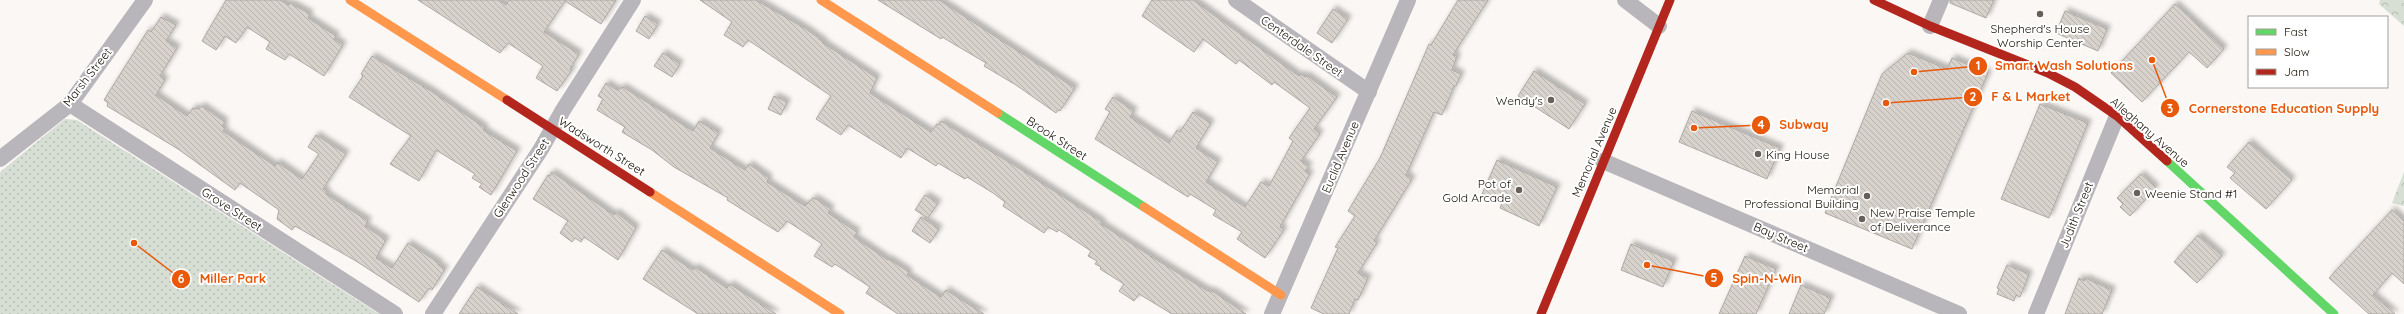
<svg xmlns="http://www.w3.org/2000/svg" width="2404" height="314" viewBox="0 0 2404 314" font-family="Quicksand,sans-serif">
<style>
.forest{fill:url(#forest-crowns)}
.park{fill:url(#park-dots)}
.building{fill:url(#building-back-hatch);stroke:#aea8a3;filter:url(#shadow)}
.lines{fill:none;stroke-linecap:round;stroke-linejoin:round}
.street{stroke:#b8b6ba;stroke-width:16}
.fast{stroke:#63d668;stroke-width:9}
.slow{stroke:#ff974d;stroke-width:9}
.jam{stroke:#b3261e;stroke-width:9}
.poi-dot{fill:#68615a;stroke:#fff;stroke-width:1.5}
.labels{text-anchor:middle;dominant-baseline:central;stroke-width:4;stroke-linejoin:round;paint-order:stroke}
.poi-label{font-size:12px;fill:#191007;stroke:#fff;text-anchor:end}
.street-label{font-size:12px;fill:#191007;stroke:#fff}
.leader{fill:none;stroke:#e8590c;stroke-width:1.5}
.callout-dot{fill:#e8590c;stroke:#fff;stroke-width:1.5}
.mark-label{font-size:12px;text-anchor:middle;font-weight:bold;fill:#fff}
.callout-label{font-size:13px;text-anchor:middle;font-weight:bold;fill:#e8590c;stroke:#fff;stroke-width:4;stroke-linejoin:round;paint-order:stroke}
</style>
<defs>
<pattern id="forest-crowns" width="20" height="18" patternUnits="userSpaceOnUse"><rect width="20" height="18" fill="#d7ded4"/><path d="M2 6a3 3 0 1 1 6 0M12 15a3 3 0 1 1 6 0" fill="none" stroke="#b8bdb4"/></pattern>
<pattern id="park-dots" width="8" height="8" patternUnits="userSpaceOnUse"><rect width="8" height="8" fill="#d7ded4"/><path d="M2 2h.1M6 6h.1" fill="none" stroke="#b8bdb4" stroke-width="1.8" stroke-linecap="round"/></pattern>
<pattern id="building-back-hatch" width="6" height="6" patternUnits="userSpaceOnUse"><rect width="6" height="6" fill="#d7d2cc"/><path d="M-1 5l2 2M0 0l6 6M5-1l2 2" fill="none" stroke="#b8b3ae"/></pattern>
<filter id="shadow"><feDropShadow dx="3.5" dy="-3.5" stdDeviation="2" flood-color="#0004"/></filter>
</defs>
<rect width="100%" height="100%" fill="#faf7f4"/>
<path class="forest" d="M2380,0H2404V26L2379,4Z
M2404,172V206L2392,203Z"/>
<path class="park" d="M65,119L77,120L379,314H0V172Z"/>
<path class="building" d="M226,0H280L289,5L290,3L310,14L308,18L336,36L334,39L343,45L324,76L289,54L285,60L266,49L270,42L247,27L236,43L225,36L216,50L202,41Z
M418,0H499L506,5L509,0H616L601,24L565,1L544,32L579,54L570,69L572,70L557,91L536,78L543,66L508,43L500,53Z
M700,0H756L806,29L824,42L823,43L877,78L870,93L931,132L937,124L939,125L941,121L1017,167L1102,222L1101,224L1157,260L1206,290L1214,292L1246,314H1172L1139,294L1134,301L1119,291L1124,284L1100,269L1101,267L1095,264L1097,261L1088,256L1091,251L1059,230L1057,232L1048,227L1044,233L1003,206L1005,202L993,193L967,177L965,179L938,163L936,166L907,148L901,158L848,125L841,135L816,119L831,96L748,40L743,47L724,35L732,22Z
M878,0H939L1075,88L1060,111L1058,110L1056,113L1016,85L984,66L986,63L942,37L941,39Z
M1152,0H1193L1299,76L1301,74L1305,77L1306,75L1337,97L1314,129L1320,134L1301,161L1309,166L1305,171L1310,174L1280,227L1284,230L1265,258L1237,239L1242,232L1213,215L1216,210L1190,194L1188,197L1095,139L1110,112L1105,109L1113,97L1134,111L1130,117L1169,143L1177,130L1180,132L1193,112L1211,123L1196,148L1218,162L1206,182L1245,207L1261,182L1269,186L1293,141L1289,138L1310,108L1274,82L1272,85L1239,60L1236,64L1203,39L1194,52L1142,16Z
M1458,0H1488L1453,55L1457,56L1452,70L1461,74L1456,86H1454L1442,115L1434,112L1406,175L1412,179L1374,241L1377,243L1358,273L1368,278L1358,300L1355,299L1349,314H1324L1315,310L1311,308L1338,248L1335,247L1355,216L1348,211L1380,158L1429,44L1431,45Z
M1950,0H1994L1986,18L1950,3Z
M2175,4L2224,49L2207,68L2189,52L2142,102L2111,73Z
M1333,9L1348,19L1332,43L1317,33Z
M2065,11L2107,29L2098,51L2056,33Z
M645,16L658,24L649,39L636,31Z
M161,17L176,25L166,41L177,48L160,76L165,80L156,95L187,116L193,108L198,109L202,106L225,122L222,126L225,128L223,131L275,166L277,162L302,179L319,154L308,147L316,135L346,154L323,189L327,192L326,194L368,221L365,226L386,240L376,258L392,268L408,243L439,263L438,265L445,269L432,290L429,288L419,302L356,261L295,226L292,230L277,219L279,210L240,183L235,190L178,149L107,106L108,103L104,100L148,30L151,32Z
M663,53L680,64L672,77L654,66Z
M1908,53L1947,69L1952,58L1988,73L1912,249L1825,213L1882,74Z
M372,56L431,91L485,128L483,130L517,151L491,195L479,187L482,184L472,178L475,174L436,150L419,181L390,164L411,136L349,97L363,76L361,74Z
M1534,71L1585,104L1569,129L1518,96Z
M606,83L617,90L623,87L693,131L699,121L719,133L710,148L745,170L749,164L769,178L767,182L805,206L813,198L818,200L831,209L828,213L857,232L854,237L888,260L889,259L909,272L907,275L941,297L946,290L984,314H898L866,293L870,287L835,264L832,267L814,256L822,244L787,221L778,232L727,200L728,198L674,167L652,150L622,132L625,127L597,110L603,99L598,96Z
M774,96L787,102L781,115L768,109Z
M2040,104L2088,123L2049,218L2001,199Z
M1692,111L1780,148L1767,179L1679,142Z
M2249,142L2292,180L2266,209L2230,178L2235,173L2227,167Z
M1497,160L1557,187L1539,226L1500,208L1502,203L1482,194Z
M552,172L614,215L616,212L636,228L618,260L584,237L581,242L575,238L572,242L560,233L568,221L533,199L548,175L550,176Z
M2141,174L2156,188L2130,216L2120,207L2123,204L2117,198Z
M925,195L938,203L928,218L915,210Z
M2392,210L2404,221V284L2392,273L2373,295L2395,314H2369L2329,278Z
M921,217L939,229L930,243L912,231Z
M2198,235L2222,256L2197,283L2174,262Z
M1631,244L1674,261L1663,287L1621,270Z
M662,250L693,270L695,267L727,288L730,284L776,314H698L643,279Z
M1745,256L1776,269L1756,314H1719Z
M2007,265L2029,274L2020,297L2016,295L2014,301L1997,294L1999,289L1997,288Z
M2079,278L2084,281L2085,278L2112,290L2102,314H2065Z
M1801,285L1831,298L1824,314H1789Z
M477,287L518,314H459Z"/>
<g class="lines">
<path class="street" d="M1236,0L1369,92
M1625,0L1659,26
M1930,26L1941,0
M70,104L395,314
M0,159L70,104L145,0
M1603,161L1959,314
M433,314L541,149L563,110L633,0
M1272,314L1408,0
M2036,314L2117,116"/>
<path class="fast" d="M998,113L1144,207
M2167,161L2334,314"/>
<path class="slow" d="M350,0L507,100
M821,0L998,113
M650,192L840,314
M1144,207L1281,295"/>
<path class="jam" d="M1874,0L1930,26L2048,73L2075,87L2117,116L2167,161
M507,100L650,192
M1541,314L1670,0"/>
</g>
<g class="poi-dot">
<circle cx="2040" cy="14" r="4"/>
<circle cx="1551" cy="100" r="4"/>
<circle cx="1758" cy="154" r="4"/>
<circle cx="1519" cy="190" r="4"/>
<circle cx="2137" cy="193" r="4"/>
<circle cx="1867" cy="196" r="4"/>
<circle cx="1862" cy="219" r="4"/>
</g>
<g class="labels">
<g class="poi-label">
<text x="2040" y="28" text-anchor="middle">Shepherd's House<tspan x="2040" dy="14">Worship Center</tspan></text>
<text x="1543" y="100">Wendy's</text>
<text x="1766" y="154" text-anchor="start">King House</text>
<text x="1511" y="183">Pot of<tspan x="1511" dy="14">Gold Arcade</tspan></text>
<text x="1859" y="189">Memorial<tspan x="1859" dy="14">Professional Building</tspan></text>
<text x="2145" y="193" text-anchor="start">Weenie Stand #1</text>
<text x="1870" y="212" text-anchor="start">New Praise Temple<tspan x="1870" dy="14">of Deliverance</tspan></text>
</g>
<g class="street-label">
<text transform="translate(1302 46) rotate(35)">Centerdale Street</text>
<text transform="translate(87 77) rotate(-52)">Marsh Street</text>
<text transform="translate(2150 132) rotate(41)">Alleghany Avenue</text>
<text transform="translate(1057 138) rotate(33)">Brook Street</text>
<text transform="translate(602 146) rotate(32)">Wadsworth Street</text>
<text transform="translate(1594 152) rotate(-67)">Memorial Avenue</text>
<text transform="translate(1340 157) rotate(-67)">Euclid Avenue</text>
<text transform="translate(521 178) rotate(-57)">Glenwood Street</text>
<text transform="translate(232 209) rotate(33)">Grove Street</text>
<text transform="translate(2076 215) rotate(-68)">Judith Street</text>
<text transform="translate(1781 237) rotate(23)">Bay Street</text>
</g>
</g>
<path class="leader" d="M1914 72L1978 66M1886 103L1973 97M2152 60L2170 108M1694 128L1761 125M1647 265L1714 278M134 243L181 279"/>
<g class="callout-dot">
<circle cx="1914" cy="72" r="4"/>
<circle cx="1886" cy="103" r="4"/>
<circle cx="2152" cy="60" r="4"/>
<circle cx="1694" cy="128" r="4"/>
<circle cx="1647" cy="265" r="4"/>
<circle cx="134" cy="243" r="4"/>
<circle cx="1978" cy="66" r="10"/>
<circle cx="1973" cy="97" r="10"/>
<circle cx="2170" cy="108" r="10"/>
<circle cx="1761" cy="125" r="10"/>
<circle cx="1714" cy="278" r="10"/>
<circle cx="181" cy="279" r="10"/>
</g>
<g class="mark-label">
<text x="1978" y="70">1</text>
<text x="1973" y="101">2</text>
<text x="2170" y="113">3</text>
<text x="1761" y="129">4</text>
<text x="1714" y="282">5</text>
<text x="181" y="283">6</text>
</g>
<g class="callout-label">
<text x="2064" y="70">Smart Wash Solutions</text>
<text x="2031" y="101">F &amp; L Market</text>
<text x="2284" y="113">Cornerstone Education Supply</text>
<text x="1804" y="129">Subway</text>
<text x="1767" y="283">Spin-N-Win</text>
<text x="233" y="283">Miller Park</text>
</g>
<rect x="2248" y="16" width="140" height="72" fill="#ffffff" stroke="#a39f9c"/>
<rect x="2256" y="29" width="20" height="6" fill="#63d668" stroke="#a39f9c"/>
<text x="2284" y="36" font-size="12" fill="#191007">Fast</text>
<rect x="2256" y="49" width="20" height="6" fill="#ff974d" stroke="#a39f9c"/>
<text x="2284" y="56" font-size="12" fill="#191007">Slow</text>
<rect x="2256" y="69" width="20" height="6" fill="#b3261e" stroke="#a39f9c"/>
<text x="2284" y="76" font-size="12" fill="#191007">Jam</text>
</svg>
